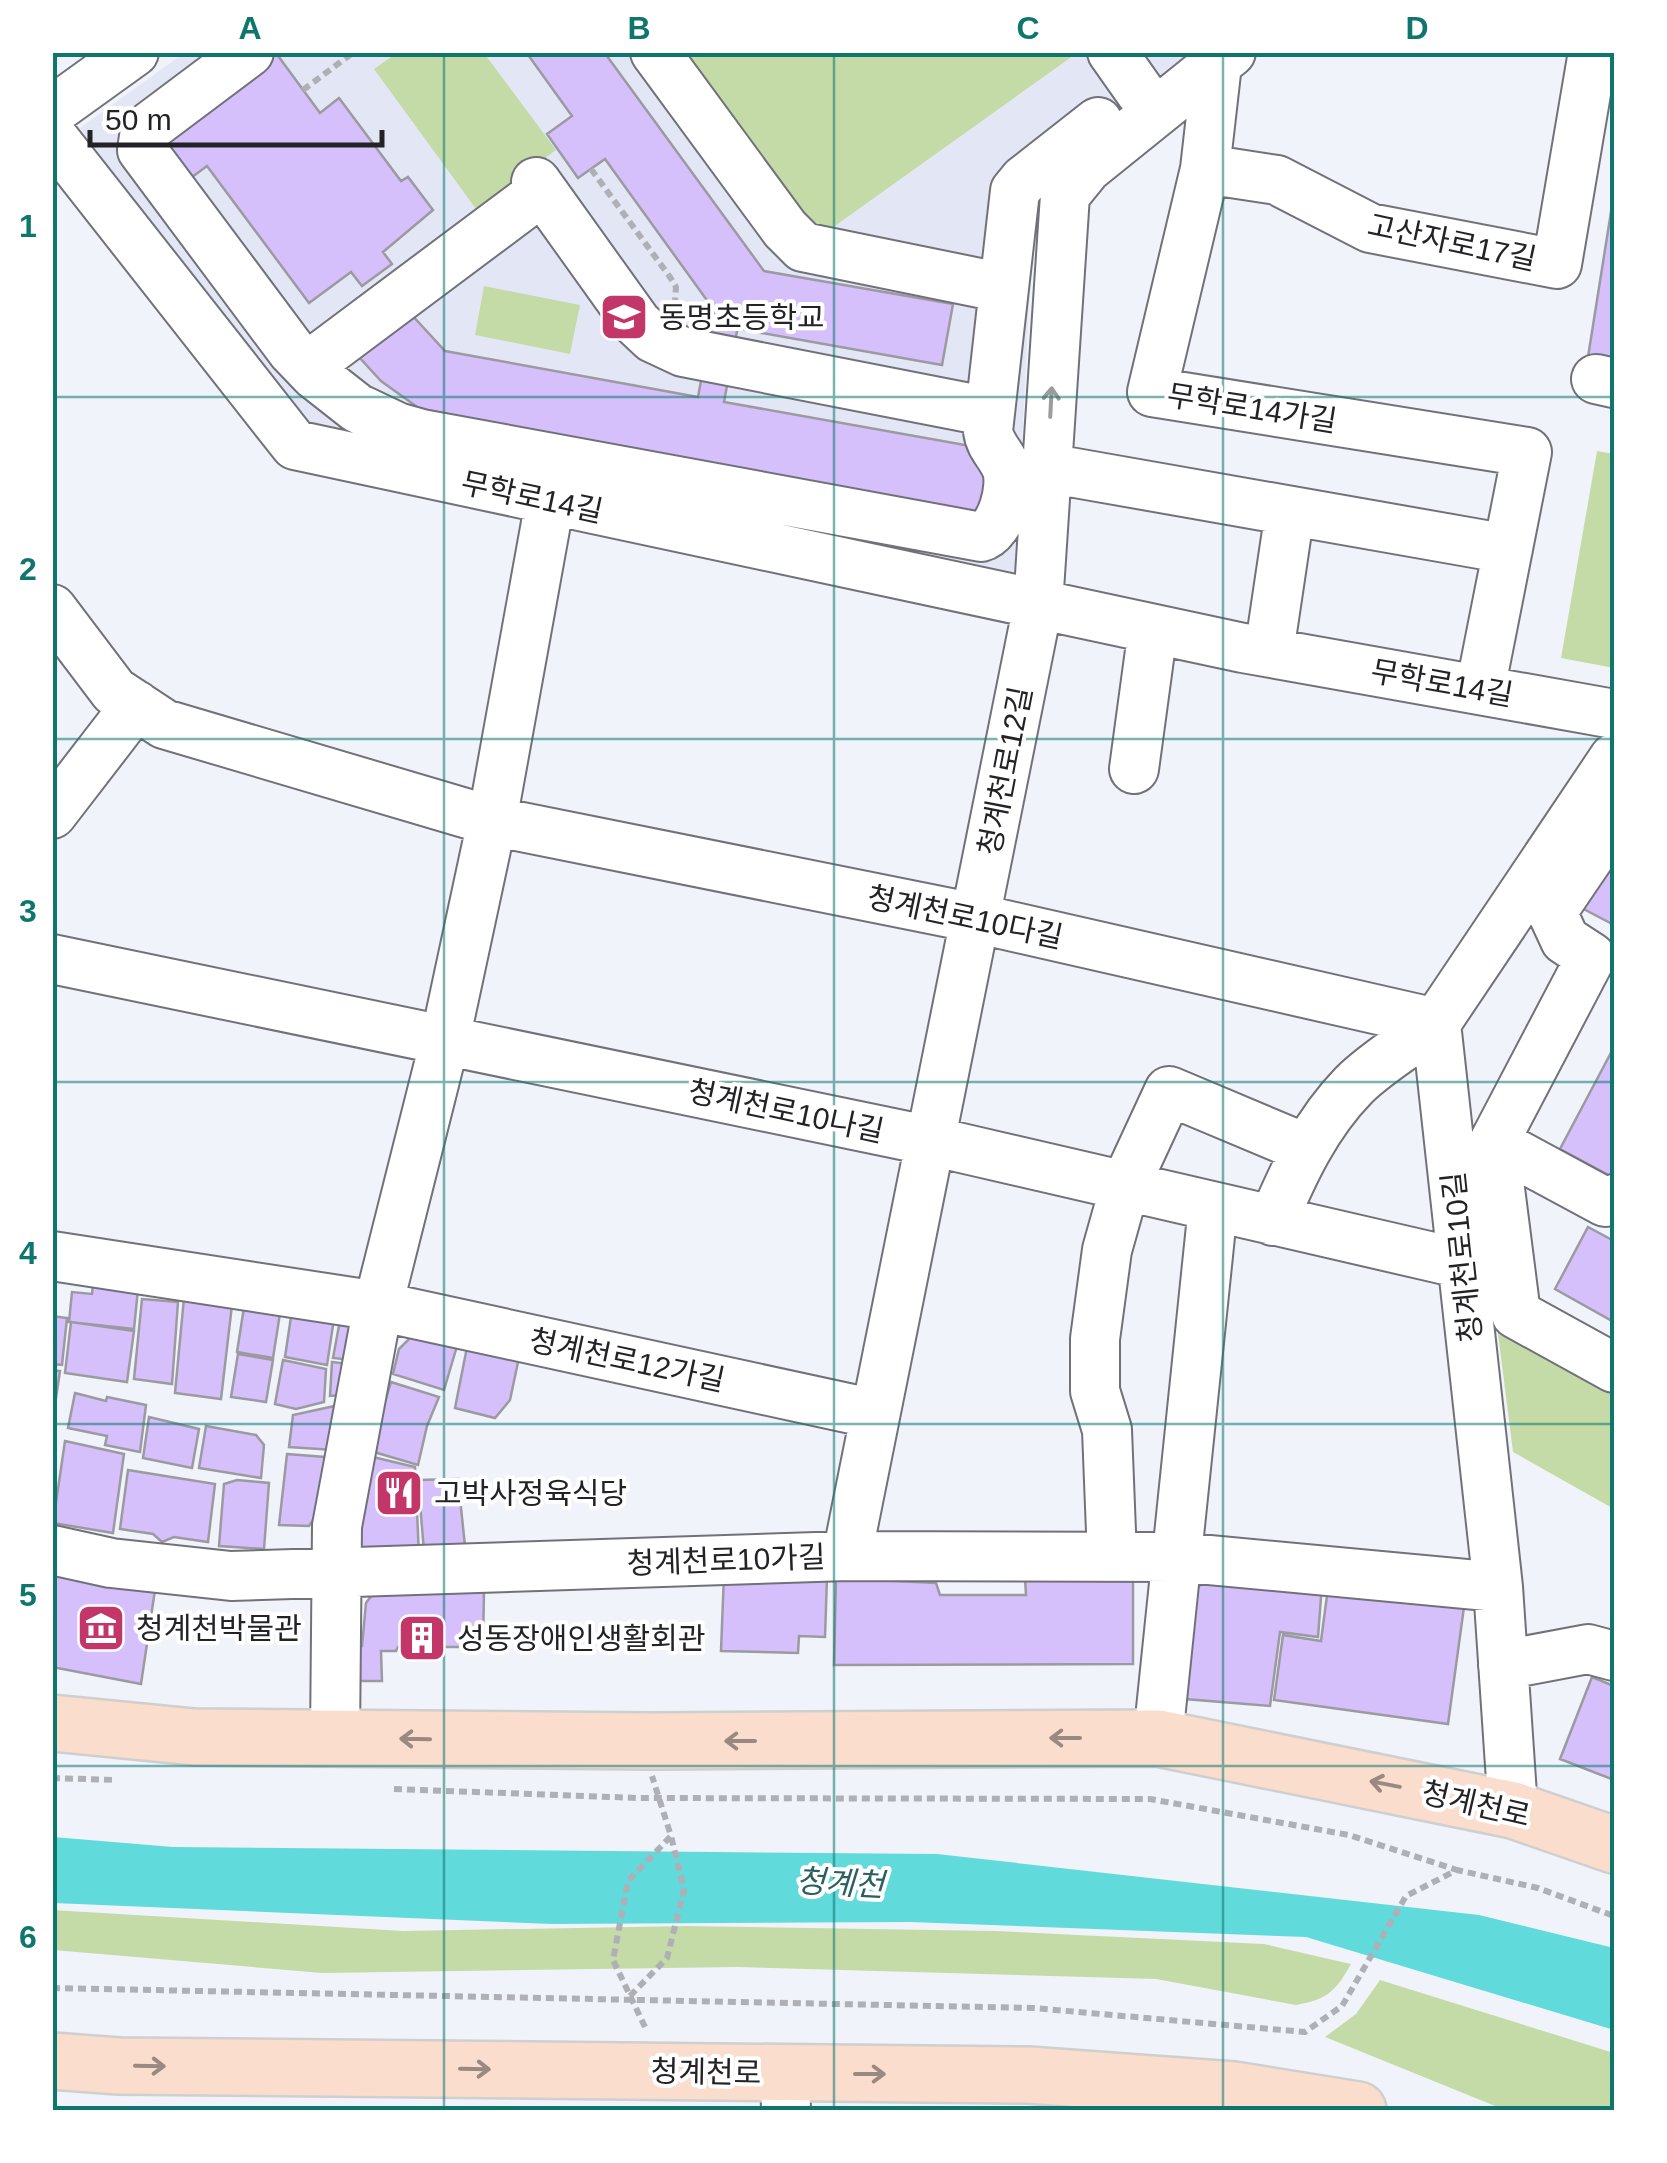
<svg xmlns="http://www.w3.org/2000/svg" width="1667" height="2163" viewBox="0 0 1667 2163" font-family="Arial,'Noto Sans KR',sans-serif">
<style>
.built{fill:#e3e7f5}
.green{fill:#c4dba8}
.water{fill:#61dadc}
.building{fill:#d5c0fc;stroke:#9c9aa1;stroke-width:2.5}
.lines{fill:none;stroke-linecap:round;stroke-linejoin:round}
.minor-casing{stroke:#717279;stroke-width:52}
.major-casing{stroke:#cfcfcf;stroke-width:60}
.path{stroke:#aeb0b5;stroke-width:6;stroke-dasharray:8 5;stroke-linecap:butt}
.minor{stroke:#fff;stroke-width:48}
.major{stroke:#faddcc;stroke-width:55}
.path-bridge{stroke:#aeb0b5;stroke-width:6;stroke-dasharray:8 5;stroke-linecap:butt}
.oneway{stroke:#9c9c9d}
.oneway2{stroke:#998981}
.grid{fill:none;stroke:#0f766e;stroke-width:2.5;stroke-opacity:0.55}
.labels{text-anchor:middle;dominant-baseline:central;stroke-width:8;stroke-linejoin:round;paint-order:stroke}
.street-label{font-size:30px;fill:#232326;stroke:#fff}
.poi-label{font-size:30px;fill:#232326;stroke:#fff;text-anchor:start}
.water-label{font-size:32px;font-style:italic;fill:#2c5f60;stroke:#fff}
.neatline{fill:none;stroke:#0f766e;stroke-width:4}
.grid-label{font-size:32px;text-anchor:middle;font-weight:bold;fill:#0f766e}
</style>
<rect width="100%" height="100%" fill="#f1f3fa"/>
<path class="built" d="M184,53H1197L1035,186L1015,582L316,449L80,128Z"/>
<path class="green" d="M397,53H484L556,150L476,209L374,69Z
M673,53H1077L811,243Z
M484,286L580,305L570,354L475,335Z
M1597,451L1614,454V668L1561,658Z
M1497,1326L1614,1392V1509L1513,1452Z
M52,1910L403,1931L687,1926L996,1931L1264,1944L1351,1964C1335,1992 1328,1999 1296,2005L1156,1979L737,1967L322,1973L53,1950Z
M1380,1980L1614,2053V2110H1505L1325,2037L1356,2014Z"/>
<path class="water" d="M53,1837L173,1847L937,1854L1479,1915L1614,1948V2030L1306,1937L910,1922L551,1924L53,1903Z"/>
<path class="building" d="M526,52H604L764,271L953,304L942,365L745,330L738,326L724,402L993,450L982,514L427,414L381,381L360,358L410,313L445,351L698,397L714,310L605,159L578,178L547,134L572,116Z
M276,53L320,113L339,98L401,181L408,177L433,210L383,252L392,264L362,286L351,272L309,303L207,166L184,183L155,143Z
M1614,193V362L1588,357Z
M1604,857L1614,863V925L1578,906Z
M1614,1047V1178L1560,1149Z
M1588,1227L1614,1241V1322L1555,1289Z
M93,1284L138,1289L134,1329L69,1322L72,1292L92,1294Z
M184,1298L232,1305L221,1399L175,1393Z
M142,1299L178,1302L172,1384L134,1379Z
M245,1301L281,1307L273,1358L237,1352Z
M292,1310L334,1319L327,1365L285,1357Z
M52,1316L67,1318L62,1365L52,1364Z
M340,1320L367,1323L360,1361L333,1358Z
M71,1322L134,1331L127,1382L65,1373Z
M423,1333L457,1346L444,1390L393,1374L399,1349L410,1338Z
M469,1337L521,1348L510,1400L495,1418L455,1408Z
M238,1354L273,1360L266,1402L231,1397Z
M283,1360L326,1369L324,1402L296,1409L275,1404Z
M332,1362L358,1365L354,1394L330,1396Z
M52,1370L60,1371L53,1418H52Z
M391,1382L439,1397L427,1426L418,1465L374,1452L378,1425Z
M75,1393L106,1401L107,1397L146,1405L140,1452L105,1445L107,1436L68,1428Z
M344,1404L334,1450L289,1447L293,1415Z
M149,1417L199,1429L192,1468L143,1458Z
M206,1426L256,1435L264,1445L261,1478L199,1468Z
M65,1441L124,1454L113,1533L53,1523Z
M287,1454L325,1457L319,1511L309,1526L279,1525Z
M373,1457L415,1467L419,1556L370,1561L354,1546Z
M128,1470L215,1484L208,1542L174,1537L162,1542L153,1534L120,1529Z
M458,1479L465,1546L424,1551L418,1480Z
M237,1480L269,1483L264,1549L219,1546L224,1484Z
M1214,1568L1322,1584L1318,1637L1280,1632L1270,1706L1185,1699L1192,1595Z
M724,1574L827,1577L825,1637L799,1636L798,1653L721,1651Z
M52,1575L155,1590L141,1684L52,1667Z
M836,1578L936,1583L940,1595H1026L1025,1579H1133V1664L834,1665Z
M1328,1588L1464,1607L1448,1724L1274,1700L1283,1635L1321,1641Z
M484,1591L483,1647H398L396,1651H381L382,1681H358L357,1646H362L366,1603L372,1595Z
M1592,1677L1614,1686V1780L1560,1759Z"/>
<g class="lines">
<g class="minor-casing">
<path id="minor" d="M249,52L145,130L142,150L292,351L315,375L357,408L397,427L422,434L981,537C1001,532 1014,486 1006,467C1000,453 990,446 988,431L1004,288L803,247L785,229L655,52
M1112,52L1155,113
M1217,64L1205,169L1152,392L1527,452L1480,690
M52,111L134,52
M52,136L295,445L1243,648L1614,714
M1205,169L1277,180L1370,228L1557,264L1593,52
M536,182L637,323L653,338L683,352L990,412
M1004,288L1015,191L1024,180L1098,122
M308,366L542,191
M1596,379L1614,383
M1047,468L1508,549
M52,609L114,691L164,724L492,821L975,918L1436,1023
M1269,652L1290,511
M1134,769L1153,629
M52,814L136,705
M1614,827L1611,825L1552,912L1565,940L1591,957L1494,1142L1516,1314L1614,1368
M52,959L931,1141L1463,1264
M1494,1142L1605,1202L1614,1199
M1273,1221C1294,1171 1316,1124 1354,1085C1377,1062 1410,1043 1436,1023
M52,1256L378,1306L875,1414
M52,1550L111,1563L231,1576L847,1556L1177,1557L1498,1587
M847,1556L1038,605L1065,195L1087,168L1231,52
M1112,1557L1107,1430L1095,1391V1339L1107,1250L1125,1186L1169,1091L1307,1149
M1503,1665L1588,1649L1614,1656
M335,1738L337,1526L378,1306L445,1040L492,821L550,501
M1158,1738L1213,1207
M1513,1810L1498,1587L1436,1023L1614,758
M785,2073L786,2110"/>
</g>
<g class="major-casing">
<path id="major" d="M52,1723L194,1737L653,1741L1158,1738L1513,1810L1614,1845
M52,2061L119,2066L1028,2075L1234,2090L1358,2110"/>
</g>
<path class="path" d="M303,90L354,52
M591,169L670,277L676,287L675,300
M52,1778L116,1780
M394,1789L639,1798L1150,1799L1349,1835L1457,1870
M52,1988L1033,2008L1305,2032L1342,2006L1406,1896L1457,1870L1538,1888L1614,1916
M630,1996L667,1958L684,1890L671,1836"/>
<use href="#minor" class="minor"/>
<use href="#major" class="major"/>
<path class="path-bridge" d="M645,2027L613,1960L628,1881L671,1836L652,1776"/>
</g>
<defs><path id="oneway-shaft" d="M-6 0H5M1.5-3L5.5 0L1.5 3" fill="none" stroke-width="1.6" stroke-linecap="round" stroke-linejoin="round" transform="scale(2.5)"/></defs>
<use class="oneway" href="#oneway-shaft" transform="translate(1051 402) rotate(-87)"/>
<g class="oneway2">
<use href="#oneway-shaft" transform="translate(1065 1738) rotate(180)"/>
<use href="#oneway-shaft" transform="translate(415 1739) rotate(-179)"/>
<use href="#oneway-shaft" transform="translate(740 1741) rotate(180)"/>
<use href="#oneway-shaft" transform="translate(1385 1784) rotate(-169)"/>
<use href="#oneway-shaft" transform="translate(150 2066) rotate(1)"/>
<use href="#oneway-shaft" transform="translate(475 2069) rotate(1)"/>
<use href="#oneway-shaft" transform="translate(870 2074)"/>
</g>
<path class="grid" d="M444,52V2110M834,52V2110M1223,52V2110M52,397H1614M52,739H1614M52,1082H1614M52,1424H1614M52,1766H1614"/>
<defs>
<g id="school-square" transform="scale(2.5)"><rect x="-9" y="-9" width="18" height="18" rx="4" fill="#c33768" stroke="#fff"/><path d="M0-5L7-2L0 1L-7-2ZM-4 1L0 2.5L4 1V4Q0 6-4 4Z" fill="#fff"/></g>
<g id="restaurant-square" transform="scale(2.5)"><rect x="-9" y="-9" width="18" height="18" rx="4" fill="#c33768" stroke="#fff"/><path d="M-5-6h1v4h1v-4h1v4h1v-4h1v5L-1.5 .5V6h-2V.5L-5-1ZM5-6V6H3V1.5H1.5Q1.5-4 5-6Z" fill="#fff"/></g>
<g id="museum-square" transform="scale(2.5)"><rect x="-9" y="-9" width="18" height="18" rx="4" fill="#c33768" stroke="#fff"/><path d="M0-6L6-3V-2H-6V-3ZM-5-1h2V3h-2ZM-1-1h2V3h-2ZM3-1h2V3H3ZM-6 4H6V6H-6Z" fill="#fff"/></g>
<g id="building-square" transform="scale(2.5)"><rect x="-9" y="-9" width="18" height="18" rx="4" fill="#c33768" stroke="#fff"/><path d="M-4-6H4V6H1V3H-1V6H-4ZM-2.5-4.3h1.7v1.8h-1.7ZM.8-4.3h1.7v1.8H.8ZM-2.5-1h1.7V.8h-1.7ZM.8-1h1.7V.8H.8Z" fill="#fff"/></g>
</defs>
<g fill-rule="evenodd">
<use href="#school-square" x="624" y="317"/>
<use href="#restaurant-square" x="399" y="1493"/>
<use href="#museum-square" x="101" y="1628"/>
<use href="#building-square" x="422" y="1638"/>
</g>
<g class="labels">
<g class="street-label">
<text transform="translate(1452 242) rotate(12)">고산자로17길</text>
<text transform="translate(1252 408) rotate(9)">무학로14가길</text>
<text transform="translate(532 497) rotate(12)">무학로14길</text>
<text transform="translate(1442 683) rotate(10)">무학로14길</text>
<text transform="translate(1005 771) rotate(-79)">청계천로12길</text>
<text transform="translate(965 917) rotate(12)">청계천로10다길</text>
<text transform="translate(786 1111) rotate(12)">청계천로10나길</text>
<text transform="translate(1462 1257) rotate(-96)">청계천로10길</text>
<text transform="translate(627 1360) rotate(12)">청계천로12가길</text>
<text transform="translate(726 1560) rotate(-2)">청계천로10가길</text>
<text transform="translate(1476 1804) rotate(13)">청계천로</text>
<text transform="translate(706 2072) rotate(1)">청계천로</text>
</g>
<g class="poi-label">
<text x="659" y="317">동명초등학교</text>
<text x="434" y="1493">고박사정육식당</text>
<text x="136" y="1628">청계천박물관</text>
<text x="457" y="1638">성동장애인생활회관</text>
</g>
<g class="water-label">
<text transform="translate(840 1883) rotate(3)">청계천</text>
</g>
</g>
<rect width="1667" height="2163" fill="none" stroke="#ffffff" stroke-width="110"/>
<path d="M90 130v15h292v-15" fill="none" stroke="#232326" stroke-width="5"/>
<text x="105" y="130" font-size="30" fill="#232326" stroke="#ffffff" stroke-width="8" paint-order="stroke">50 m</text>
<rect x="55" y="55" width="1557" height="2053" class="neatline"/>
<g class="grid-label">
<text x="250" y="39">A</text>
<text x="639" y="39">B</text>
<text x="1028" y="39">C</text>
<text x="1417" y="39">D</text>
<text x="28" y="237">1</text>
<text x="28" y="580">2</text>
<text x="28" y="922">3</text>
<text x="28" y="1264">4</text>
<text x="28" y="1606">5</text>
<text x="28" y="1948">6</text>
</g>
</svg>
